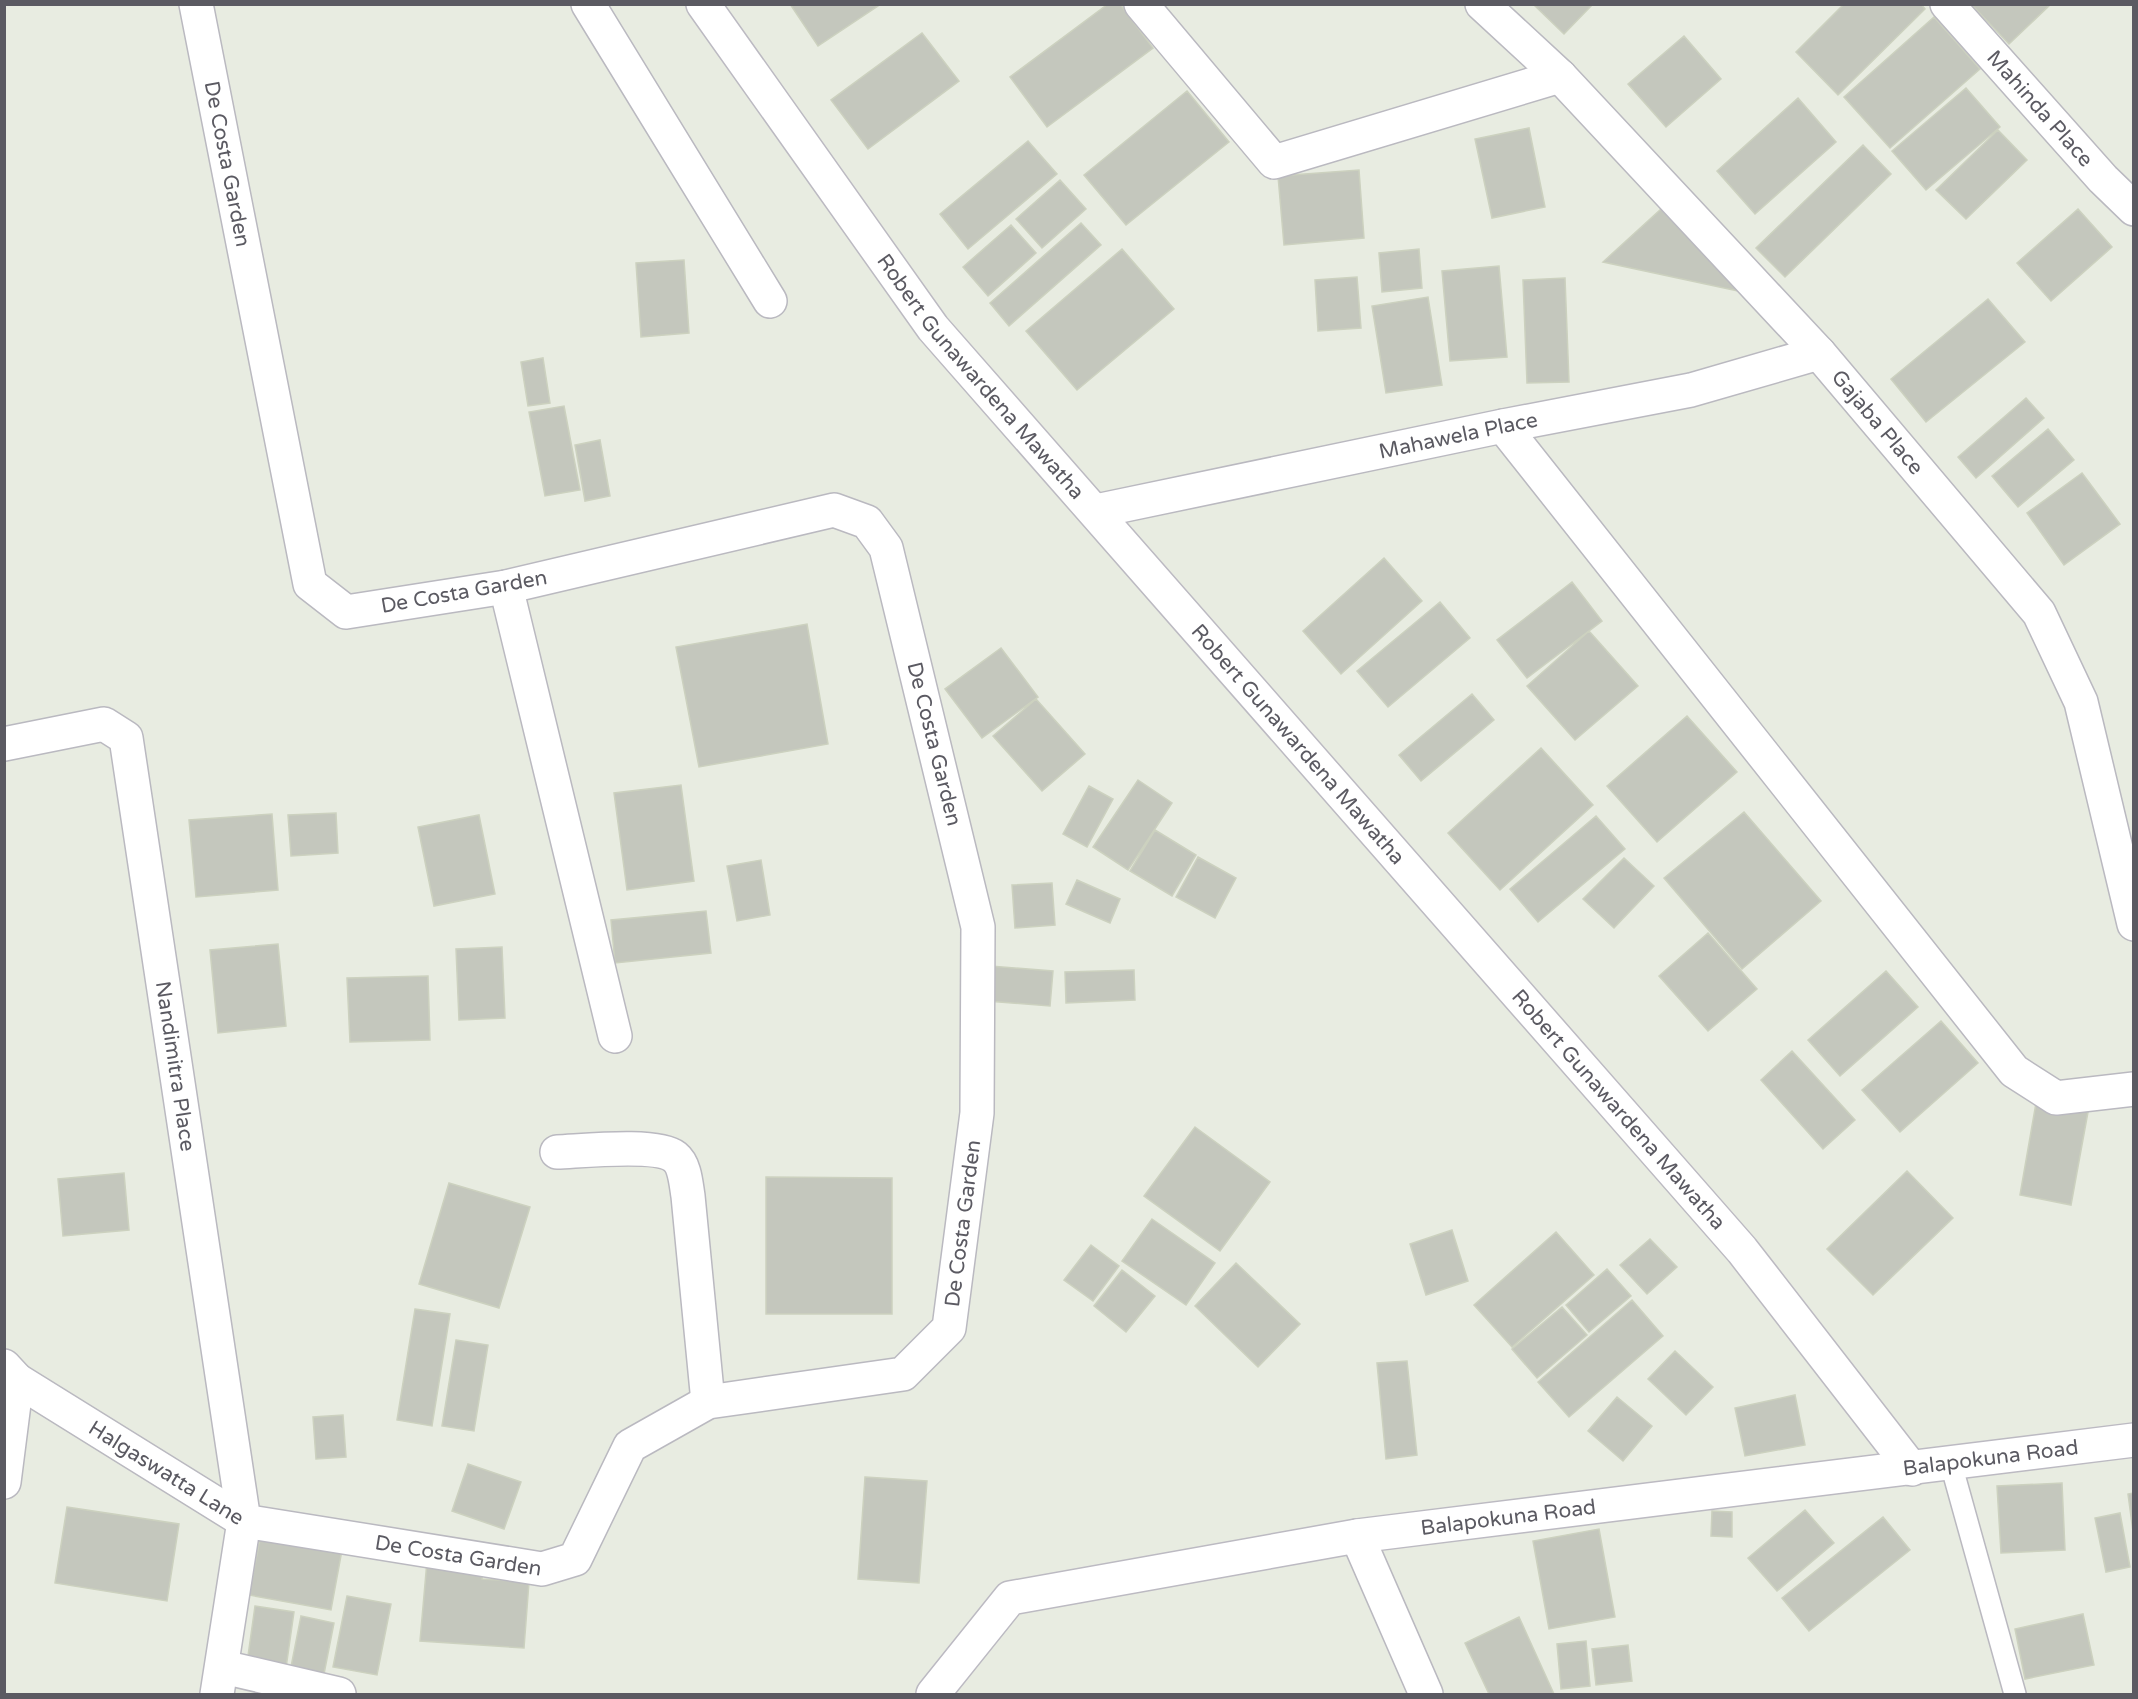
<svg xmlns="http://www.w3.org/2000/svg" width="2138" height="1699" viewBox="0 0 2138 1699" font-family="'Varela Round',sans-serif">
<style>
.building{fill:#c4c7bd;stroke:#ccd1bf;stroke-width:1.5}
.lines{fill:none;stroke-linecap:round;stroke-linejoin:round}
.lane-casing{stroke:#bab9c0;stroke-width:24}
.street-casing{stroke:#bab9c0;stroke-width:36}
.secondary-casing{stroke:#bcbac2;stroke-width:36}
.lane{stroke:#fff;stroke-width:21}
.street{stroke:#fff;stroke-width:33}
.secondary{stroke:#fff;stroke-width:33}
.labels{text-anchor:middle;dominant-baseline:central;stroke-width:6;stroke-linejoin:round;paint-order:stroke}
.street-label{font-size:21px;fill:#5b5a62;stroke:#fff}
</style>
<rect width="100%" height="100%" fill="#e8ece1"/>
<path class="building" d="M790,4H881L818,46Z
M1108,4H1120L1153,48L1047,127L1010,77Z
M1533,4H1593L1564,34Z
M1844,4H1921L1925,9L1838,95L1796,52Z
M1971,4H2051L2009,44Z
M1934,17L1980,69L1890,148L1844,97Z
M922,33L959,81L868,149L831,100Z
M1684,36L1721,79L1666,127L1628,84Z
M1966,88L2000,127L1926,190L1892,151Z
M1187,91L1229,142L1126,225L1084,175Z
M1798,98L1836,142L1755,214L1717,171Z
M1529,128L1545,207L1492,218L1475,139Z
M1998,130L2027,160L1966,219L1936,190Z
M1028,141L1057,174L968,249L940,214Z
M1863,145L1891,174L1785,277L1756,248Z
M1359,170L1364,238L1284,245L1278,176Z
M1060,180L1086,209L1042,248L1016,219Z
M1661,209L1738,291L1603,262Z
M2078,209L2112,247L2051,301L2017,263Z
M1081,223L1101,245L1009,326L990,303Z
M1011,225L1036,253L988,296L963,267Z
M1122,249L1174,309L1077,390L1026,331Z
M1419,249L1422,288L1382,292L1379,253Z
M684,260L689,333L641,337L636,263Z
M1499,266L1507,357L1450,361L1442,271Z
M1357,277L1361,328L1318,331L1315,280Z
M1565,278L1569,382L1527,383L1523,280Z
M1428,297L1442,385L1386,393L1372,306Z
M1988,299L2025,342L1926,422L1891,379Z
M543,358L550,403L528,406L521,362Z
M2026,398L2044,418L1976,478L1958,457Z
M564,406L580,490L545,496L529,412Z
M2048,429L2074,460L2018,507L1992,476Z
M600,440L610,496L585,501L575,445Z
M2082,473L2120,524L2064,565L2027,513Z
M1384,558L1422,601L1341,674L1303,631Z
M1572,582L1602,621L1527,678L1497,640Z
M1440,602L1470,638L1388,707L1357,671Z
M807,624L828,744L699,767L676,647Z
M1589,631L1638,686L1575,740L1527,686Z
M1001,648L1038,697L982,738L945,689Z
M1472,694L1494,720L1421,781L1399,755Z
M1036,699L1085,754L1042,791L993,736Z
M1687,716L1737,772L1657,842L1607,786Z
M1541,748L1593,805L1500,890L1448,833Z
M1138,780L1172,803L1128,870L1093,847Z
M681,785L694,881L627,890L614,793Z
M1089,786L1113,799L1087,847L1063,834Z
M1744,812L1821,901L1742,969L1664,878Z
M336,813L338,853L291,856L288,815Z
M272,814L278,890L196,897L189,820Z
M479,815L495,894L434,906L418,827Z
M1596,816L1625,849L1538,922L1510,889Z
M1155,830L1196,855L1172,896L1130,871Z
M1198,857L1236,878L1215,918L1176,897Z
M1624,858L1654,886L1614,928L1583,899Z
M761,860L770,915L737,921L727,866Z
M1077,880L1120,899L1110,923L1066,904Z
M1052,883L1055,925L1015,928L1012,885Z
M706,911L711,953L615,963L611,920Z
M1708,933L1757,989L1708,1031L1659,976Z
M278,944L286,1026L218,1033L210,950Z
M502,947L505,1018L459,1020L456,949Z
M990,966L1053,971L1050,1006L987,1001Z
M1134,970L1135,1000L1066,1003L1065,972Z
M1886,971L1918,1007L1840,1076L1808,1040Z
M428,976L430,1040L350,1042L347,978Z
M1941,1021L1978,1063L1900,1132L1862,1090Z
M1792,1051L1855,1120L1823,1149L1761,1080Z
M2036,1103L2088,1112L2071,1205L2020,1195Z
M1195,1127L1270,1182L1220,1251L1144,1196Z
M1907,1171L1953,1218L1873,1295L1827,1249Z
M124,1173L129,1230L63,1236L58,1179Z
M766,1177L892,1178V1314H766Z
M449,1183L530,1207L499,1308L419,1284Z
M1152,1219L1215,1263L1186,1305L1122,1261Z
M1452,1230L1468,1281L1426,1295L1410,1244Z
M1556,1232L1594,1275L1512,1347L1474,1305Z
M1650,1239L1677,1267L1647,1294L1620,1265Z
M1091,1245L1119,1266L1093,1301L1064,1280Z
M1236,1263L1300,1324L1258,1367L1195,1306Z
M1607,1269L1631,1296L1589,1332L1566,1305Z
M1122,1270L1155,1296L1126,1332L1094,1306Z
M1632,1300L1663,1336L1569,1417L1538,1382Z
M1562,1307L1587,1335L1537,1378L1512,1349Z
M415,1309L450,1314L432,1426L397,1420Z
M456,1340L488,1345L474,1431L442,1426Z
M1675,1351L1713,1387L1686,1415L1648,1379Z
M1407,1361L1417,1455L1386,1459L1377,1363Z
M1795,1395L1805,1445L1745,1456L1735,1408Z
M1617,1397L1652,1426L1623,1461L1588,1431Z
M343,1415L346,1457L316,1459L313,1417Z
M468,1464L521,1482L504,1529L452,1511Z
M865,1477L927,1481L919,1583L858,1579Z
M2062,1483L2065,1550L2001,1553L1997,1486Z
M2134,1493V1539L2128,1494Z
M67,1507L179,1524L167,1601L55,1583Z
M1805,1510L1834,1543L1777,1591L1748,1558Z
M1712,1511L1732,1512V1537L1711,1536Z
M2120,1513L2130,1567L2106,1572L2095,1518Z
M1883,1517L1910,1550L1809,1631L1782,1598Z
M1599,1529L1615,1617L1549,1629L1533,1541Z
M261,1534L342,1550L331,1610L249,1595Z
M427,1561L483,1565L482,1579L529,1582L524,1648L420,1641Z
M347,1596L391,1604L377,1675L333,1667Z
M255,1606L294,1612L286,1668L247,1663Z
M2083,1614L2094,1665L2025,1679L2015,1629Z
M301,1616L334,1623L323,1679L290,1672Z
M1519,1617L1554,1694H1489L1465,1643Z
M1586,1641L1590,1686L1561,1689L1557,1644Z
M1628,1645L1632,1681L1596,1685L1592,1649Z"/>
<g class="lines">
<g class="lane-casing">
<path id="lane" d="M1951,1464L2015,1694"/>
</g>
<g class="street-casing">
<g id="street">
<path d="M588,4L770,301"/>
<path d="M1141,4L1274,162L1560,76"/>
<path id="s1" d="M1482,4L1560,76L1819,353L2039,613L2081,702L2134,924"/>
<path id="s2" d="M1947,4L2103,179L2134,209"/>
<path d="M1503,426L2014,1071L2056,1098L2134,1089"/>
<path id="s3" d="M1096,511L1503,426L1691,390L1819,353"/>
<path d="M506,587L615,1036"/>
<path id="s4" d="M4,744L104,724L126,738L244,1521L542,1569L575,1559L630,1446L708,1402L903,1374L949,1328L977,1113L978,927L886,548L867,522L834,510L506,587L346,612L310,584L196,4"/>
<path d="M557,1152C583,1151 657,1143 675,1157C685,1165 686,1184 688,1196L708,1402"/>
<path id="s5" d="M4,1366L17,1380L244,1521L217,1694"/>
<path d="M4,1482L17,1380"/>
<path d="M1357,1536L1426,1694"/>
<path d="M223,1667L339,1694"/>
</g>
</g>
<g class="secondary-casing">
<g id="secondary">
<path id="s6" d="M703,4L933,328L1742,1250L1912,1469"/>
<path id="s7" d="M933,1694L1010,1598L1357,1536L2134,1440"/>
</g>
</g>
<use href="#lane" class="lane"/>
<use href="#street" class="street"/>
<use href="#secondary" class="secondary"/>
</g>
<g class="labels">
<g class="street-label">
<text stroke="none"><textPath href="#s2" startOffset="140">Mahinda Place</textPath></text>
<text transform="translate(227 164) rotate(79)">De Costa Garden</text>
<text stroke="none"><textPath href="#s6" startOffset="465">Robert Gunawardena Mawatha</textPath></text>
<text stroke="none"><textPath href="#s1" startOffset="576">Gajaba Place</textPath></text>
<text stroke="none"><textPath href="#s3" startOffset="370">Mahawela Place</textPath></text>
<text transform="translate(464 592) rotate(-10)">De Costa Garden</text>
<text transform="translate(934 744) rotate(76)">De Costa Garden</text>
<text stroke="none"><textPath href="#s6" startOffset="951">Robert Gunawardena Mawatha</textPath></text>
<text stroke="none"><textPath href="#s4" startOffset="460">Nandimitra Place</textPath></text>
<text stroke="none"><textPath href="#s6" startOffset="1437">Robert Gunawardena Mawatha</textPath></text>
<text stroke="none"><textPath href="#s4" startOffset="1839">De Costa Garden</textPath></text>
<text stroke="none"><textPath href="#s7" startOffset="1114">Balapokuna Road</textPath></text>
<text stroke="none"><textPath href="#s5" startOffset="195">Halgaswatta Lane</textPath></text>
<text stroke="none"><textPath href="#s7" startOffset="628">Balapokuna Road</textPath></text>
<text stroke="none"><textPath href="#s4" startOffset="1137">De Costa Garden</textPath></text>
</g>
</g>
<rect width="2138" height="1699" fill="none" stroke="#5b5a62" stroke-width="12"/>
</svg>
